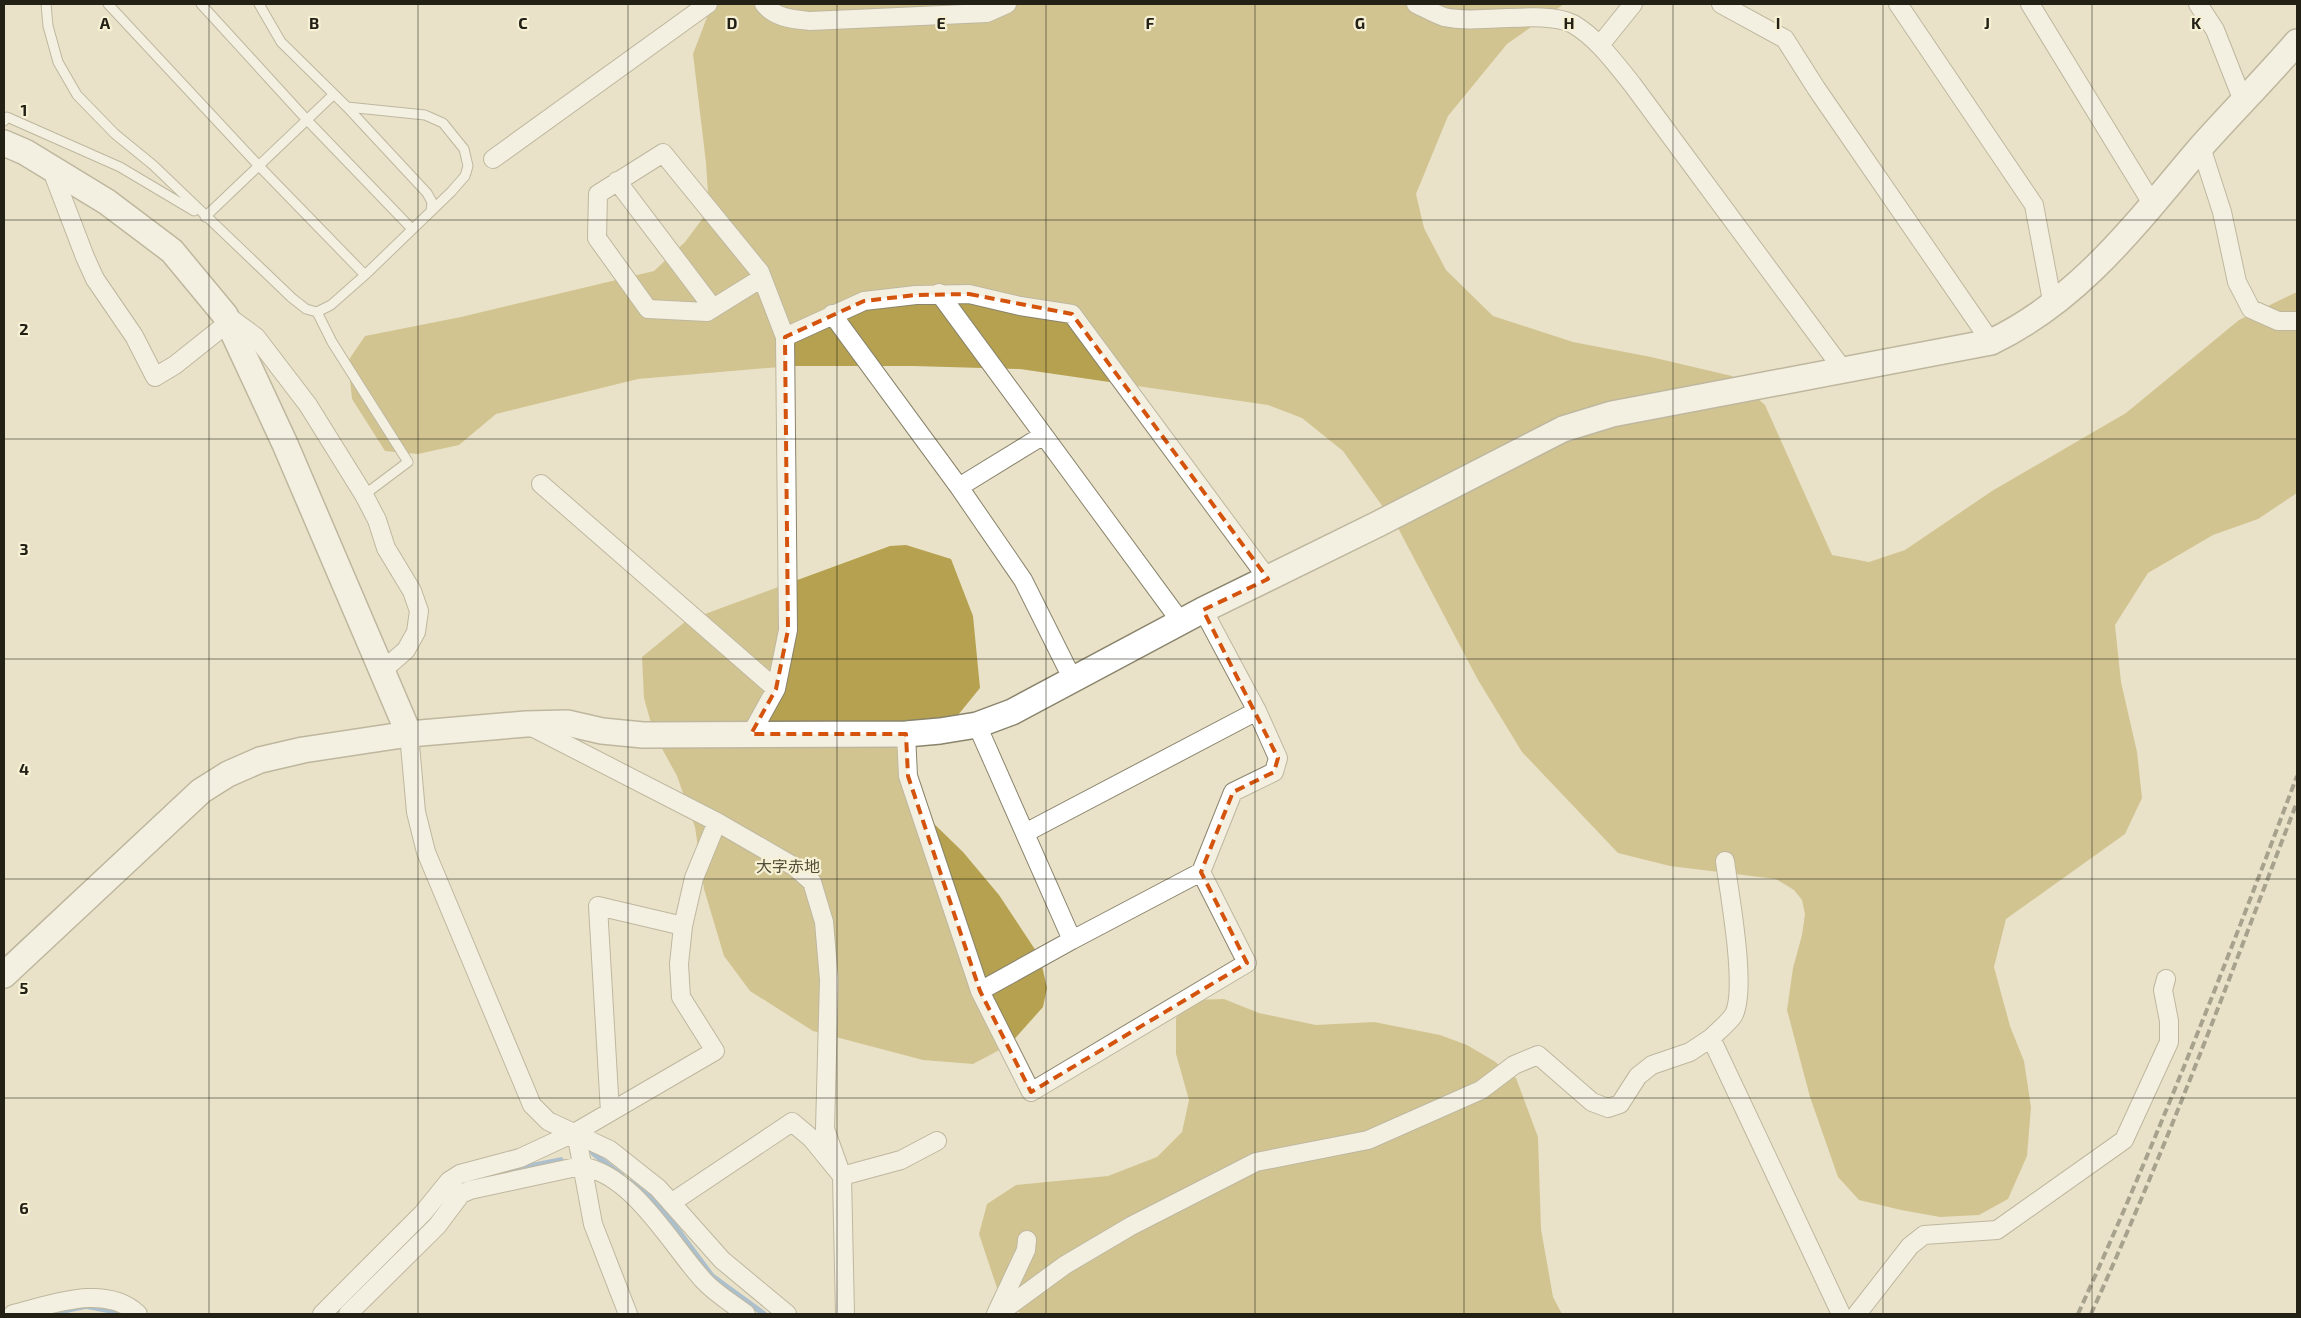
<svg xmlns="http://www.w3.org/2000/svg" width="2301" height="1318" viewBox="0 0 2301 1318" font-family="'Exo 2','Noto Sans JP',sans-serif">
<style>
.forest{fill:#b5a14f}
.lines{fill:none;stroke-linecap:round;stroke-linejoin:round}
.stream{stroke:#6395d2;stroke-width:5.5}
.lane-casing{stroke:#8a846c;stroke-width:11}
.street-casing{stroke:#8a846c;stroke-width:20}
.secondary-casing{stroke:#8a846c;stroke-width:28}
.lane{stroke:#fff;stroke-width:9}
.street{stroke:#fff;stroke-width:18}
.secondary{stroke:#fff;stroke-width:25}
.rail{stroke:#585445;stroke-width:4;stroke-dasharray:8 4;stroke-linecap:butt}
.marked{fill:none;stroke:#d4530d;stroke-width:4;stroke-dasharray:10 6;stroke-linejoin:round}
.grid{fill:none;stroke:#232016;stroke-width:1;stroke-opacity:0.55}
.labels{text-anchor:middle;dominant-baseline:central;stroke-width:4.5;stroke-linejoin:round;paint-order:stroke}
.quarter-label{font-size:16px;fill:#514c35;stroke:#f6f0d5}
.grid-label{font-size:16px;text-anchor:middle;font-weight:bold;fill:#232016;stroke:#f6f0d5;stroke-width:4.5;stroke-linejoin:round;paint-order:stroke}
</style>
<rect width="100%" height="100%" fill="#e9e2c8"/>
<path class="forest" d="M712,4H1564L1507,44L1448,116L1416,194L1424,228L1446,270L1493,316L1573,342L1651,357L1732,376L1765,405L1832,555L1869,562L1905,550L1992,491L2126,413L2239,320L2297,292V493L2258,519L2213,535L2148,573L2115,625L2121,682L2137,752L2142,798L2125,834L2006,919L1994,967L2010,1026L2024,1061L2031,1107L2027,1156L2008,1199L1979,1215L1940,1217L1901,1210L1859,1200L1838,1177L1810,1097L1787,1010L1793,968L1802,935L1805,914L1802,900L1794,890L1776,879L1670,866L1618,853L1522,752L1478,680L1398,528L1343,451L1302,418L1268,405L1020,369L913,366H791L638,379L496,414L459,445L418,454L385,451L352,399L348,361L365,336L461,317L654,271L685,242L709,210L706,163L693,54Z
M906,545L951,559L973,616L980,688L958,715L926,737L907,758L928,818L963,852L999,895L1040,957L1047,988L1043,1007L1009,1045L973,1064L923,1060L813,1031L750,991L724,956L704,889L695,827L677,776L654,734L644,698L642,657L686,621L890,546Z
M1224,999L1259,1013L1316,1025L1374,1022L1440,1035L1467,1045L1494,1061L1516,1078L1538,1137L1541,1229L1553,1297L1562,1314H1021L998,1291L979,1234L987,1204L1016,1185L1108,1176L1157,1157L1182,1132L1189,1100L1176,1054V1018L1190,1000Z"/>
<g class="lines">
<path class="stream" d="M593,1153L622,1176
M495,1173L561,1160
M630,1182L651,1198L669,1218L712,1276L764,1314
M49,1314L86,1306L122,1313"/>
<g class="lane-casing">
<path id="lane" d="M46,4L48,26L58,62L77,95L115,134L153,165L292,298L306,309L317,312L331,305L365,275L451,192L465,176L468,166L464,149L443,123L425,115L347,107L281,42L259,4
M108,4L259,166L365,275
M201,4L307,120L412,229
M347,107L427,193L432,202L431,211
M4,121L7,117L120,167L194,211
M205,217L333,95
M317,312L332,342L408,462L364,495"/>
</g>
<g class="street-casing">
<path id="street" d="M764,4C775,18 792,19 810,21L987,13L1007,4
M1416,4C1425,8 1435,14 1444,17C1479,25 1544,9 1573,24C1597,38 1615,63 1632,84L1844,371
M1721,4L1785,39L1816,88L1991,342
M1898,4L2034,205L2053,306
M2030,4L2153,205
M2198,4L2215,30L2243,101
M1600,45L1633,4
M2201,147L2222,212L2237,282L2251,309L2278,321H2297
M493,159L708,4
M51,168L85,257L95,279L134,336L155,377L175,365L229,322
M617,181L713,308
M762,278L707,312L648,309L597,238L598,194L663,153L760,272L785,337
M939,293L1181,622
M832,314L959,487L1023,580L1073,680
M226,315L256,337L308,405L364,495L377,520L386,548L412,591L419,611L416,632L406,650L382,671
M541,484L776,689
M959,487L1042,436
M528,725L717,822L795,867L812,882L824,922L829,980L825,1129L842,1176L845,1314
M977,725L1072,940L1201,872L1233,792L1274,772L1278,758L1257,711L1203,610
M409,734L416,812L426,852L532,1105L548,1121L610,1150L658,1188L722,1260L787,1314
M751,734L776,689L788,630L785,337L864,301L916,295L969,294L1020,306L1072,314L1268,579
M906,734L908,776L980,991L1031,1092L1247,963L1201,872
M1025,833L1257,711
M683,926L694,878L717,822
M980,991L1072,940
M1711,1038C1718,1031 1727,1024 1733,1016C1748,992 1729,892 1725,861
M576,1132L593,1224L628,1314
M671,1203L792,1122L811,1138L842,1176L901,1160L937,1141
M13,1314C51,1305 105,1283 138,1314
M322,1314L423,1213L449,1181L460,1174L520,1158L576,1132L715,1051L681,997L679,964L683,926L598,906L610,1112
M348,1314L437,1226L461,1194L470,1190L581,1166C634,1175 670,1244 704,1281C716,1294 733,1304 746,1314
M996,1314L1026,1250L1027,1240
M998,1314L1065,1265L1131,1226L1256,1162L1368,1140L1481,1090L1514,1065L1538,1055L1592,1102L1608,1108L1620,1104L1638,1076L1652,1065L1690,1052L1711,1038L1841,1314
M1857,1314L1910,1246L1924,1235L1997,1230L2124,1140L2169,1042V1021L2163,990L2166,979"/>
</g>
<g class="secondary-casing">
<path id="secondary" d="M4,143L25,152L107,202L172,251L225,315L285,444L409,734
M4,975L201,791L228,774L260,760L303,750L409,734L526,724L567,723L602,731L643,735L906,734L940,731L977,725L1012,712L1203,610L1378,524L1563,429L1612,414L1991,342C2081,299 2137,222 2200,148C2232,112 2266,78 2297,42"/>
</g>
<use href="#lane" class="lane"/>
<use href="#street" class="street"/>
<use href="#secondary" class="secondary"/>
<path class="rail" d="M2078,1314C2158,1138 2229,957 2297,776
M2091,1314C2167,1147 2231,974 2297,802"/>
</g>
<path d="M0 0H2301V1318H0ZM969,294L1072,314L1268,579L1203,610L1278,758L1274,772L1233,792L1201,872L1247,963L1031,1092L980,991L908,776L906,734H751L776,689L788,630L785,337L864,301L916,295Z" fill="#e9e2c8" fill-opacity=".55" fill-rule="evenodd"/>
<path class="marked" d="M969,294L1072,314L1268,579L1203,610L1278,758L1274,772L1233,792L1201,872L1247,963L1031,1092L980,991L908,776L906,734H751L776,689L788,630L785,337L864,301L916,295Z"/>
<path class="grid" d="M209,4V1314M418,4V1314M628,4V1314M837,4V1314M1046,4V1314M1255,4V1314M1464,4V1314M1673,4V1314M1883,4V1314M2092,4V1314M4,220H2297M4,439H2297M4,659H2297M4,879H2297M4,1098H2297"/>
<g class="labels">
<g class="quarter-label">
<text x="788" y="865">大字赤地</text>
</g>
</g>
<g class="grid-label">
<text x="105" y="29">A</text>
<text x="314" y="29">B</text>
<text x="523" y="29">C</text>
<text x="732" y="29">D</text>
<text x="941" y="29">E</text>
<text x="1150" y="29">F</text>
<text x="1360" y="29">G</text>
<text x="1569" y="29">H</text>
<text x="1778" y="29">I</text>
<text x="1987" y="29">J</text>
<text x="2196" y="29">K</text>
<text x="24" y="116">1</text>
<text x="24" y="335">2</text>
<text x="24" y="555">3</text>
<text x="24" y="775">4</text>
<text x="24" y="994">5</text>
<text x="24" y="1214">6</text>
</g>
<rect width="2301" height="1318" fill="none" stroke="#232016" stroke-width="10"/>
</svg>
